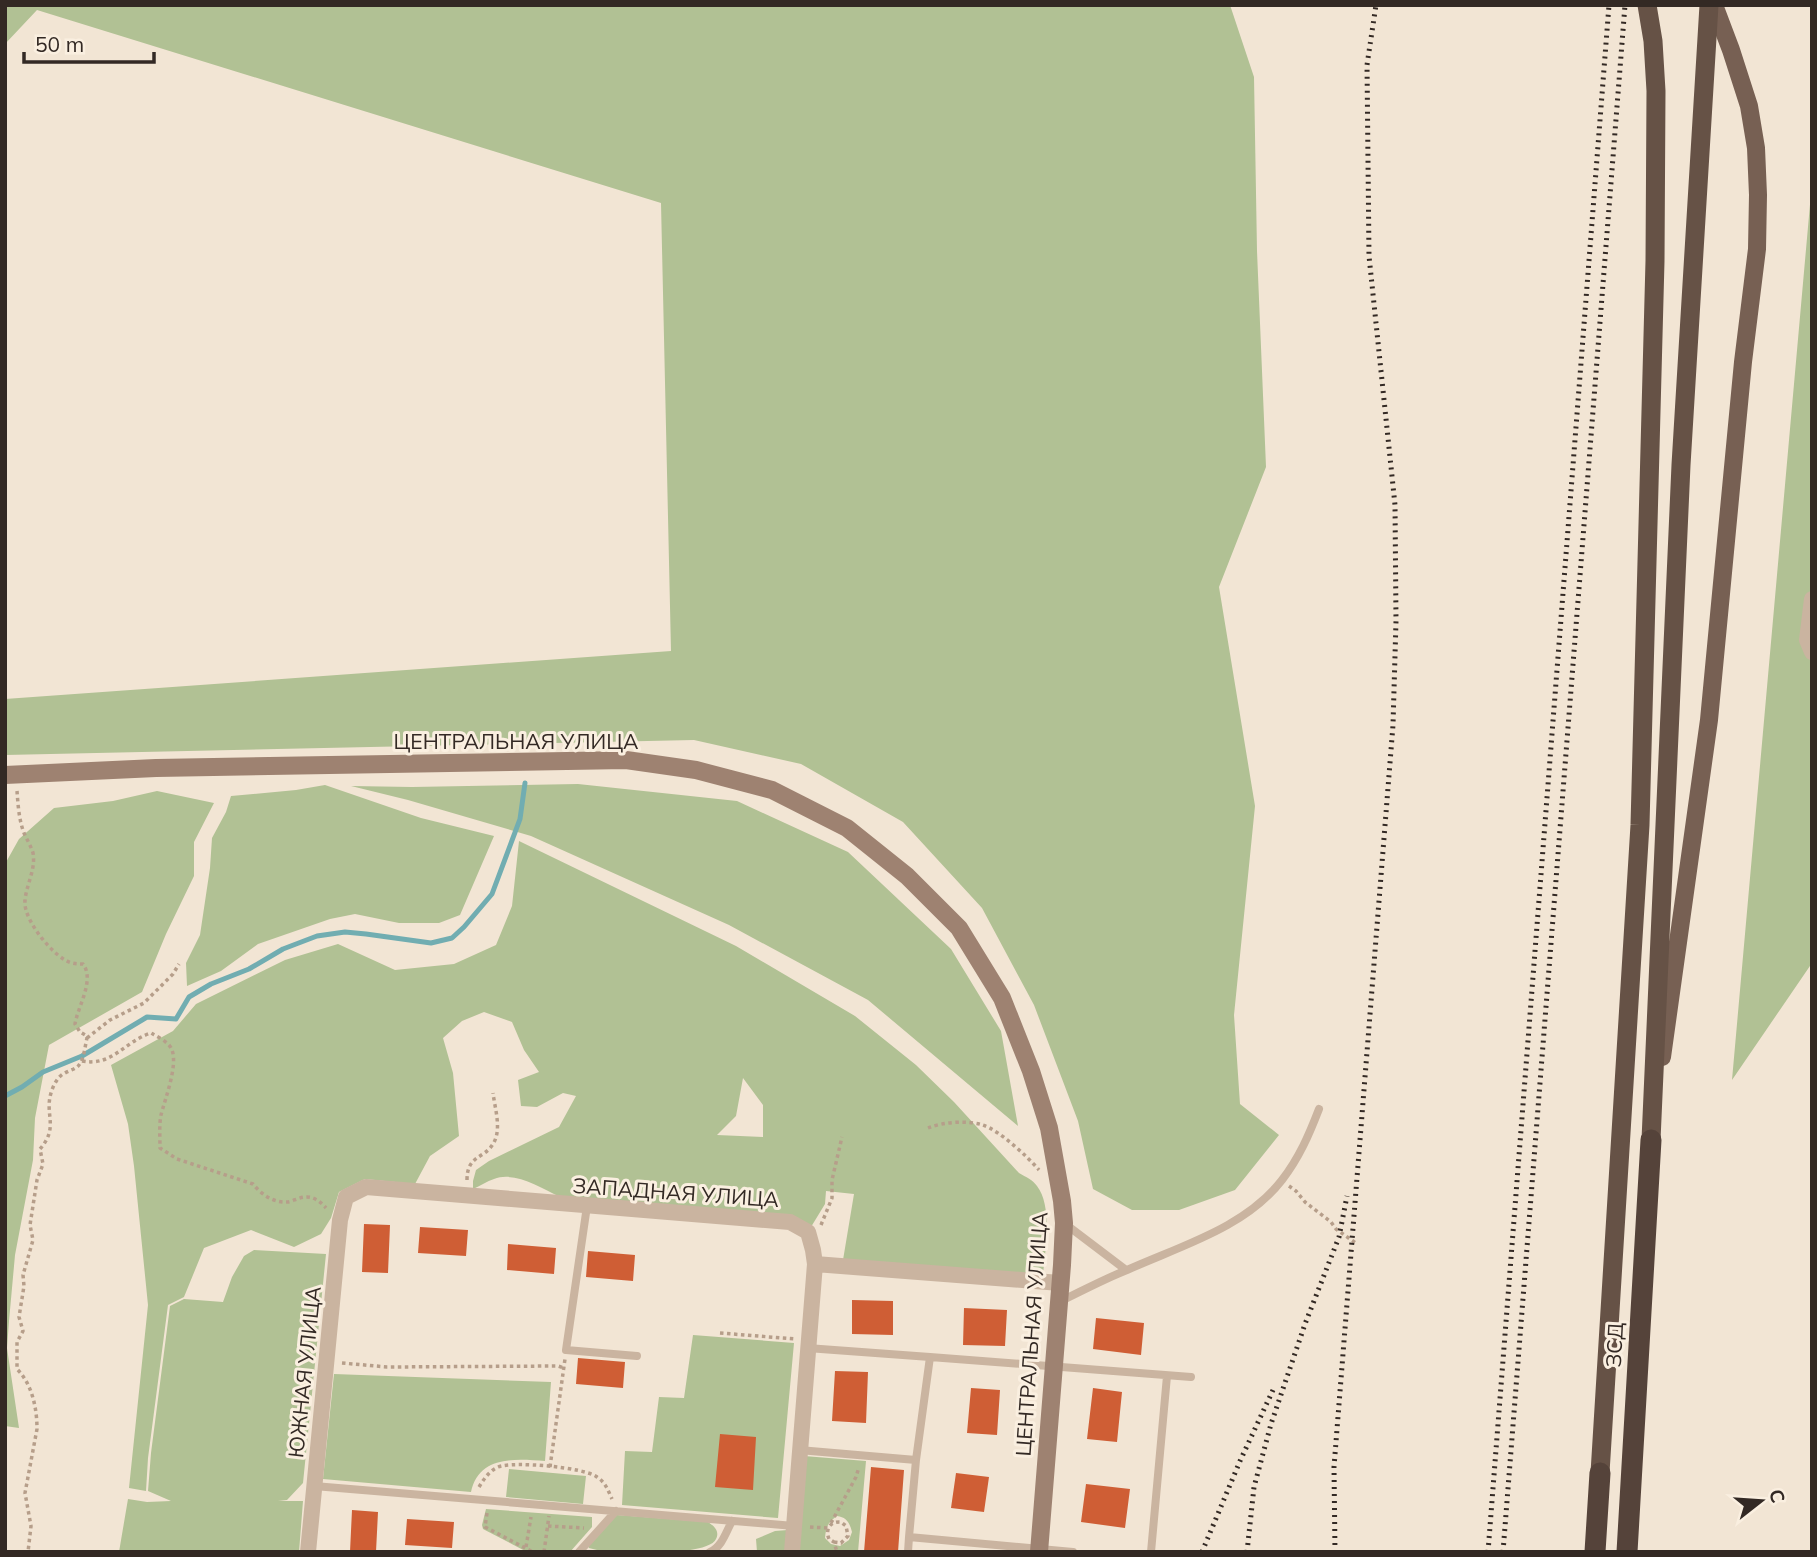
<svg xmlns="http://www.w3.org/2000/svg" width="1817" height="1557" viewBox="0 0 1817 1557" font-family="Mulish,sans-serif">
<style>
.green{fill:#b1c194;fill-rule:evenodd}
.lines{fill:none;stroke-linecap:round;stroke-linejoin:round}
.stream{stroke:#71adb1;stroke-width:5}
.building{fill:#cf5e35}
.path{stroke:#b69e8a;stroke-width:3.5;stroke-dasharray:3.5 3.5;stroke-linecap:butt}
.service{stroke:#cab4a0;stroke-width:8}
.minor{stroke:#cab4a0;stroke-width:16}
.secondary{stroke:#9e8271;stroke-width:18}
.primary{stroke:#776053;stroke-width:18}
.trunk{stroke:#665246;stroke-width:19}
.motorway{stroke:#55433a;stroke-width:21}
.rail{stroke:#332924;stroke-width:5;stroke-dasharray:2 5;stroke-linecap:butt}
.labels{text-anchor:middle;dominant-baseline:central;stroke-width:6;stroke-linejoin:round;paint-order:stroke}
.street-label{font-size:21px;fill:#332924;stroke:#faefe0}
</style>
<rect width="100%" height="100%" fill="#f2e5d4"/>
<path class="green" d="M5,5H1230L1254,77L1257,251L1266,467L1219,587L1255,806L1234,1015L1240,1104L1279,1135L1235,1190L1179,1210H1132L1093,1189L1078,1121L1034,1005L982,908L903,822L801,764L694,740L5,755V699L671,651L661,203L37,10L5,44Z
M1812,182V963L1732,1080Z
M578,784L737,801L848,852L951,949L1001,1031L1018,1126L868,1000L729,925L531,836L408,800L351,786L412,787Z
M325,785L421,818L494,836L460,915L439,923H399L355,914L330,919L258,944L221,971L187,986L186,963L200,935L210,868L212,838L226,812L231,796L296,790Z
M157,791L214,803L194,842V876L166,934L142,992L49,1045L35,1118L33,1160L15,1255L9,1321L7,1348L19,1428L5,1426V864L19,839L54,808L113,801Z
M519,841L736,946L855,1016L916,1065L954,1102L1019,1173C1026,1177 1033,1180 1037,1186C1053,1207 1045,1251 1043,1275L843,1260L854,1194L826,1191L825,1204L811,1227L558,1196C540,1187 514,1171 494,1179C487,1181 480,1186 473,1189V1181L476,1170L489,1161L559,1127L576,1096L563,1093L537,1107L521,1106L518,1080L539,1072L524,1050L512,1022L484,1012L462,1021L443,1038L453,1073L459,1136L430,1156L415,1184L365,1179L339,1192L331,1218L321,1234L294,1247L251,1230L204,1248L184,1297L168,1305L148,1458L146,1491L129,1488L148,1305L134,1166L128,1124L111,1065L173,1031L196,1004L285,960L338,944L395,970L454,964L496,945L512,906ZM743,1078L763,1105V1137L717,1135L736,1116Z
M254,1250L326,1254L303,1483L287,1500L278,1501H303L299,1552H119L128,1499L147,1502L171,1501L148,1491L151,1453L170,1306L184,1299L223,1302L232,1277L244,1256Z
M693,1335L794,1343L778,1518L622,1505L625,1451L652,1452L659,1397L684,1398Z
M334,1374L551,1382L545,1461C516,1459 479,1455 471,1492L323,1479Z
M804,1456L866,1461L858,1552H797ZM837,1516C847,1517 850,1524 852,1532L849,1540L840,1546L831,1544L825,1538C826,1527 828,1522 837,1516Z
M509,1469L586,1476L583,1504L506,1497Z
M486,1509L592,1517V1527L570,1552H527L483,1529L482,1525Z
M617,1515L708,1522C714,1526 720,1531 716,1539C709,1556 623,1554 605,1552C600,1551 594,1549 589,1548L588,1545Z
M788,1530L786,1552H757L756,1539L775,1531Z"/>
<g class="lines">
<path class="stream" d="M5,1096L22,1087L43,1072L82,1056L147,1017L176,1019L189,997L211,984L249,969L283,949L317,936L345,932L366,934L431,943L452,938L464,927L492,894L520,819L525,783"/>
</g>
<path class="building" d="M364,1224L390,1225L388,1273L362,1272Z
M420,1227L468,1230L466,1256L418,1253Z
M508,1244L556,1248L554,1274L507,1270Z
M588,1251L635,1255L633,1281L586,1277Z
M852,1300L893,1301V1335L852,1334Z
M964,1308L1007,1310L1005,1346L963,1345Z
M1096,1318L1144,1323L1141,1355L1093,1349Z
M578,1358L625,1362L623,1388L576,1384Z
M835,1371L868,1372L866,1423L832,1421Z
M971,1388L1000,1390L997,1435L967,1433Z
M1093,1388L1122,1392L1117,1442L1087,1439Z
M720,1434L756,1437L753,1490L715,1487Z
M871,1467L904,1470L898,1552H864Z
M956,1473L989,1477L984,1512L951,1508Z
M1086,1484L1130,1489L1125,1528L1081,1522Z
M352,1510L378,1512L376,1552H350Z
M407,1519L454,1522L452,1548L405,1545Z"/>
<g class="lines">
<path class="path" d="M17,791C18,805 19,820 24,833C27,840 31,846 33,853C36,870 26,885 25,901C23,920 55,959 72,963C76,964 79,964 83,964C95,980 78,1006 75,1024L80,1032L87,1036V1038C85,1046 84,1059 79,1065C76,1069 70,1070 65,1073C59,1075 54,1084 52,1090C43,1114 60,1126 40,1149L43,1164L37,1180L30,1225L33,1240L23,1275L24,1286L19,1317L23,1331L17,1342V1369C32,1384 37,1408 37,1429L25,1493L31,1526L28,1552
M87,1038L110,1020L144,1003L173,974L179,964
M82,1061C112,1067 125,1041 151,1033C158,1037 169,1042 172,1050C178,1066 165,1099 161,1115C159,1125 160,1137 160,1148L177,1159L253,1184C261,1194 273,1203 287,1202C290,1202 294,1200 297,1199C310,1194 318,1199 326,1208
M928,1128C943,1122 967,1120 983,1125C1000,1131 1027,1156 1039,1170
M467,1180C467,1155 484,1159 493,1144C502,1130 495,1109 493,1093
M1289,1186L1296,1191L1305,1202L1331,1222L1336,1229L1357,1244
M821,1225L832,1198V1180L842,1137
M720,1333L795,1339
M342,1363L387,1367L558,1366L564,1368
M550,1467L565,1359
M479,1487C484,1479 489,1471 498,1467C513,1461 584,1467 597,1477C605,1482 608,1490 612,1499
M487,1513L485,1527L533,1552
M831,1523L856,1477L859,1467
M548,1526L584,1528
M810,1527L828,1528
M834,1542L841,1543L848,1536L846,1526L841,1522C830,1521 825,1529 829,1539L834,1542L837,1552
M526,1547L531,1517
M544,1552L549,1516"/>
<path class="service" d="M587,1206L566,1350L637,1356
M1064,1223L1126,1270
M1059,1302C1082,1291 1104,1279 1127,1270C1180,1246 1245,1228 1282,1180C1299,1158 1309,1135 1319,1109
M807,1348L930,1357
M799,1450L916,1460L909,1537L1073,1552
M916,1460L930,1357L1191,1377
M314,1486L794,1526
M579,1552L616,1511
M710,1552C722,1547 726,1532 732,1521
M908,1552L909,1537
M1151,1552L1167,1376"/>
<path class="minor" d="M1812,599L1807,640L1812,652
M308,1552L340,1220L346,1197L366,1187L790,1222L808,1232L813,1250L815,1264L1060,1283
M792,1552L815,1264"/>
<path class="secondary" d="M5,775L156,768L626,760L696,770L772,790L847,828L907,876L959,928L1002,998L1031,1071L1049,1128L1062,1201L1064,1223L1062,1265L1039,1552"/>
<path class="primary" d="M1662,1057L1709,720L1743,362L1757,249L1758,195L1756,148L1749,106L1731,50L1714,5"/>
<path class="trunk" d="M1651,1140L1681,465L1709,5
M1600,1473L1640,825L1655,261L1656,91L1653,41L1647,5"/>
<path class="motorway" d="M1595,1552L1600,1473
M1627,1552L1651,1140"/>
<path class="rail" d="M1202,1552L1240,1461L1273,1390
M1247,1552L1254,1487L1271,1424L1305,1324L1339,1237L1347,1196
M1335,1552L1334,1467L1393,725L1396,621L1395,505L1369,256L1367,65L1376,5
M1488,1552L1609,5
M1503,1552L1625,5"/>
</g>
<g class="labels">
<g class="street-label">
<text x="516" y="741">ЦЕНТРАЛЬНАЯ УЛИЦА</text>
<text transform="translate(676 1192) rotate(4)">ЗАПАДНАЯ УЛИЦА</text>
<text transform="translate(1031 1334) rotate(-86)">ЦЕНТРАЛЬНАЯ УЛИЦА</text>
<text transform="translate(1614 1345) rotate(-87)">ЗСД</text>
<text transform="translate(304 1372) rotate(-84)">ЮЖНАЯ УЛИЦА</text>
</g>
</g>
<rect width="1817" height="1557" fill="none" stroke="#332924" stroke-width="14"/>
<g transform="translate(1761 1501) rotate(73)" stroke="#faefe0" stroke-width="5" paint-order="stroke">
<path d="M0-5L12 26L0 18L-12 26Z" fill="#332924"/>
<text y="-10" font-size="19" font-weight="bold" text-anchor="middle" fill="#332924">С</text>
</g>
<path d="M24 52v10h130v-10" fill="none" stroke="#332924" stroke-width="3.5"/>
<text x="35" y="52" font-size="21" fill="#332924" stroke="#faefe0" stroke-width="5" paint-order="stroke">50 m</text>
</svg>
